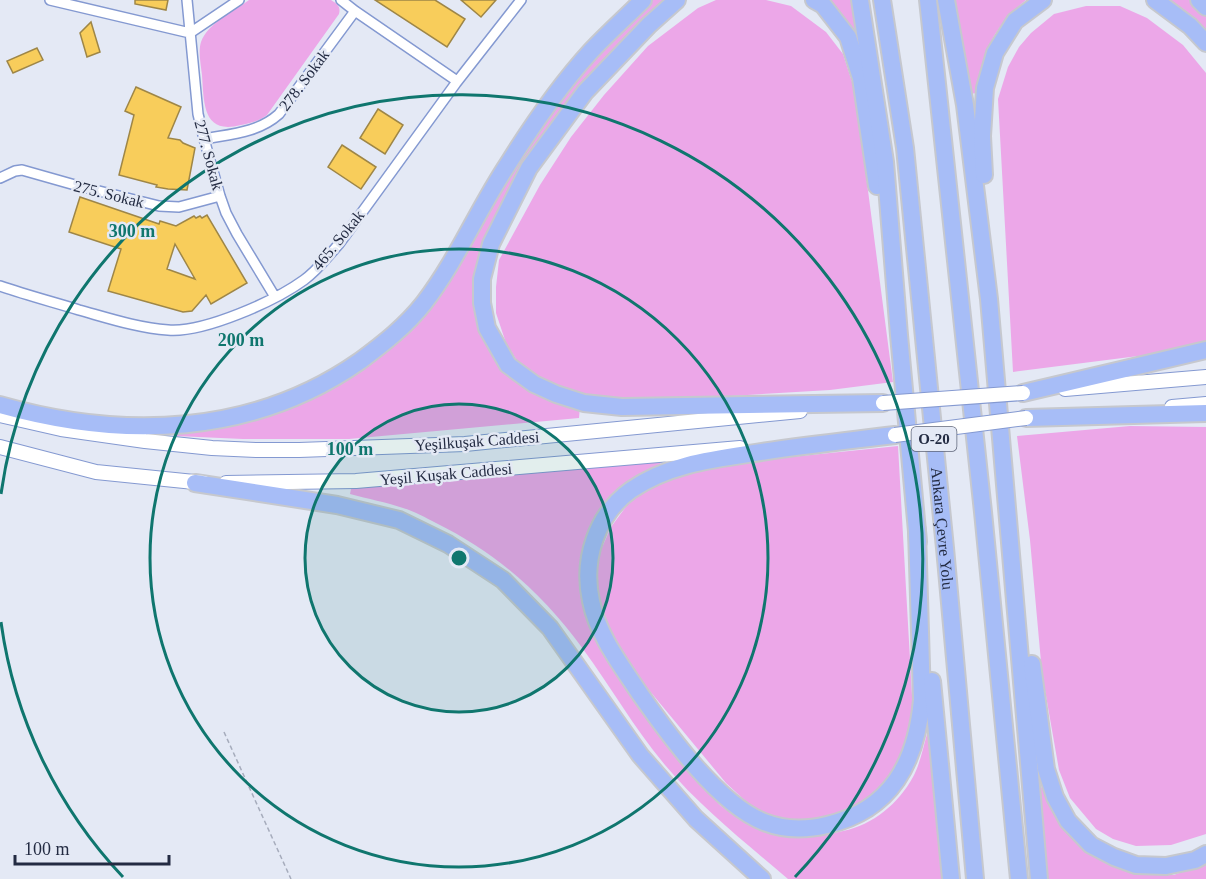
<svg xmlns="http://www.w3.org/2000/svg" width="1206" height="879" viewBox="0 0 1206 879" font-family="'Times New Roman',serif">
<style>
.green{fill:#eca7e8}
.building{fill:#f8cd5b;stroke:#9e8647;stroke-width:1.5;fill-rule:evenodd}
.lines{fill:none;stroke-linecap:round;stroke-linejoin:round}
.minor-casing{stroke:#8499d1;stroke-width:12}
.secondary-casing{stroke:#8499d1;stroke-width:16}
.motorway-casing{stroke:#c6c8ce;stroke-width:20}
.path{stroke:#a6acbc;stroke-width:1.5;stroke-dasharray:4.5 3;stroke-linecap:butt}
.minor{stroke:#fff;stroke-width:9}
.secondary{stroke:#fff;stroke-width:14}
.motorway{stroke:#a7bdf7;stroke-width:16}
.secondary-bridge-casing{stroke:#8499d1;stroke-width:16;stroke-linecap:butt}
.secondary-bridge{stroke:#fff;stroke-width:14}
.ring{fill:none;stroke:#0f766e;stroke-width:3}
.labels{text-anchor:middle;dominant-baseline:central;stroke-width:5;stroke-linejoin:round;paint-order:stroke}
.shield{fill:#e4e9f5;stroke:#5d6478;stroke-width:1.5}
.shield-label{font-size:15px;font-weight:bold;fill:#232b42}
.street-label{font-size:16px;fill:#232b42;stroke:#e4e9f5}
.centre{fill:#0f766e;stroke:#e4e9f5;stroke-width:3}
.ring-label{font-size:18px;text-anchor:middle;font-weight:bold;fill:#0f766e;stroke:#e4e9f5;stroke-width:5;stroke-linejoin:round;paint-order:stroke}
</style>
<rect width="100%" height="100%" fill="#e4e9f5"/>
<path class="green" d="M249,0H331C337,4 341,6 339,14L267,115C259,121 251,123 241,125C203,135 204,104 202,75C201,66 198,51 201,42C208,23 233,12 249,0Z
M646,0H667L640,21L582,85L476,279L505,369L580,406L579,418L349,439H243L176,436L177,427L266,415L398,339L552,102Z
M716,0H766L791,6L826,32L843,54L855,91L893,382L830,390L615,403L548,386L521,367L506,343L496,313V287L499,260L540,185L571,137L604,95L648,46L698,8Z
M827,0H857L865,39L855,40L845,18Z
M950,0H1026C1008,14 992,34 985,56C981,68 981,81 979,93L967,94Z
M1168,0H1193L1206,13V33Z
M1086,6H1120L1147,18L1183,45L1206,73V343L1162,353L1013,372L998,99L1008,67L1019,47L1031,33L1054,14Z
M1130,426L1206,427V834L1171,845L1136,846L1113,839L1096,829L1070,798L1059,770L1042,673L1030,540L1017,436Z
M898,446L913,713L907,742L896,770L866,805L810,822L780,821L752,807L726,783L634,672L596,603L594,574L600,552L611,527L628,504L652,486L688,473L753,461Z
M660,458L661,467C638,471 616,489 603,508C582,539 575,580 587,616C595,641 609,663 623,684C643,713 664,741 687,767C697,780 708,794 720,805C731,814 745,824 758,829C787,840 814,838 843,831C873,825 899,803 913,777C920,764 923,748 927,734L935,736L946,879H788C746,843 700,807 665,765C634,728 611,687 583,649C543,594 497,553 436,523C426,518 414,511 403,508C386,502 368,499 350,494L352,484Z
M1045,787L1054,813L1066,832L1087,850L1105,863L1147,874L1174,875L1206,862V879H1042L1034,788Z"/>
<path class="building" d="M135,0H168L166,10L135,4Z
M375,0H435L465,19L447,47Z
M461,0H496L481,17Z
M91,22L100,52L87,57L80,33Z
M37,48L43,60L13,73L7,61Z
M136,87L181,107L168,138L180,140L183,143L195,148L187,190L168,189L156,187L157,185L119,175L134,115L125,111Z
M378,109L403,125L385,154L360,138Z
M342,145L376,167L361,189L328,167Z
M80,197L159,224L160,221L176,226L194,216L196,218L200,216L202,218L207,215L247,283L211,304L206,295L192,311L183,312L108,291L121,249L69,232ZM175,244L195,279L167,269Z"/>
<g class="lines">
<g class="minor-casing">
<path id="minor" d="M50,0L190,33L239,0
M187,0L198,114L204,139L220,196L226,213L237,234L275,297
M341,0L355,11L457,81
M204,139C230,134 258,133 279,114L355,11
M0,178L15,171L22,170L75,185L159,206L179,207L220,196
M0,286C26,295 53,302 79,310C108,318 138,328 168,330C204,333 275,301 304,280C318,270 328,256 339,244L456,83L521,0"/>
</g>
<g class="secondary-casing">
<path id="secondary" d="M1065,389L1206,377
M1172,407L1206,404
M0,415L61,429L145,441L212,448L256,450H299L465,444L800,411
M0,447L96,472L204,483
M226,483L356,481L740,448"/>
</g>
<g class="motorway-casing">
<g id="motorway">
<path d="M677,0L649,25L585,92L529,168L491,244L482,279V303L487,328L508,365L534,384L556,394L584,403L622,407L883,403"/>
<path d="M814,0L823,5L848,37L861,78L877,186"/>
<path d="M860,0L885,162L899,335L918,542"/>
<path id="s1" d="M882,0L905,148L945,548L975,879"/>
<path d="M928,0L983,512L1019,879"/>
<path d="M946,0L965,105L989,299L1039,879"/>
<path d="M1155,0L1190,26L1206,43"/>
<path d="M1199,0L1206,7"/>
<path d="M984,175L982,136L985,88L995,53L1015,21L1043,0"/>
<path d="M1023,393L1206,350"/>
<path d="M0,405C123,440 253,436 360,361C383,344 406,326 424,303C457,260 478,209 508,164C533,124 560,85 591,51C608,33 626,17 643,0"/>
<path d="M1026,418L1206,413"/>
<path d="M895,435C846,441 797,446 748,454C707,460 666,466 631,490C596,515 582,560 591,601C598,636 621,665 640,694C668,734 718,804 764,822C784,830 806,830 827,825C892,810 916,762 922,700L917,530"/>
<path d="M195,483L337,505L399,520L448,544L503,580L550,628L640,755L696,819L762,879"/>
<path d="M1032,664L1046,769L1055,797L1068,821L1091,845L1114,857L1136,865L1166,866L1195,860L1206,854"/>
<path d="M932,681L951,879"/>
</g>
</g>
<path class="path" d="M224,732L291,879"/>
<use href="#minor" class="minor"/>
<use href="#secondary" class="secondary"/>
<use href="#motorway" class="motorway"/>
<g class="secondary-bridge-casing">
<path id="secondary-bridge" d="M883,403L1023,393
M895,435L1026,418"/>
</g>
<use href="#secondary-bridge" class="secondary-bridge"/>
</g>
<circle cx="459" cy="558" r="154" fill="#0f766e" fill-opacity=".12"/>
<g class="ring">
<circle cx="459" cy="558" r="154"/>
<circle cx="459" cy="558" r="309"/>
<path d="M123 877A463 463 0 0 1 1 622M1 494A463 463 0 1 1 795 877"/>
</g>
<g class="labels">
<rect class="shield" x="911.5" y="427" width="45" height="24" rx="4.5"/>
<g class="shield-label">
<text x="934" y="439">O-20</text>
</g>
<g class="street-label">
<text transform="translate(304 80) rotate(-53)">278. Sokak</text>
<text transform="translate(209 155) rotate(75)">277. Sokak</text>
<text transform="translate(109 194) rotate(14)">275. Sokak</text>
<text transform="translate(338 240) rotate(-51)">465. Sokak</text>
<text transform="translate(477 441) rotate(-4)">Yeşilkuşak Caddesi</text>
<text transform="translate(446 474) rotate(-5)">Yeşil Kuşak Caddesi</text>
<text stroke="none"><textPath href="#s1" startOffset="532">Ankara Çevre Yolu</textPath></text>
</g>
</g>
<circle cx="459" cy="558" r="9" class="centre"/>
<g class="ring-label">
<text x="132" y="237">300 m</text>
<text x="241" y="346">200 m</text>
<text x="350" y="455">100 m</text>
</g>
<path d="M15 855v9h154v-9" fill="none" stroke="#232b42" stroke-width="3"/>
<text x="24" y="855" font-size="18" fill="#232b42" stroke="#e4e9f5" stroke-width="4.5" paint-order="stroke">100 m</text>
</svg>
